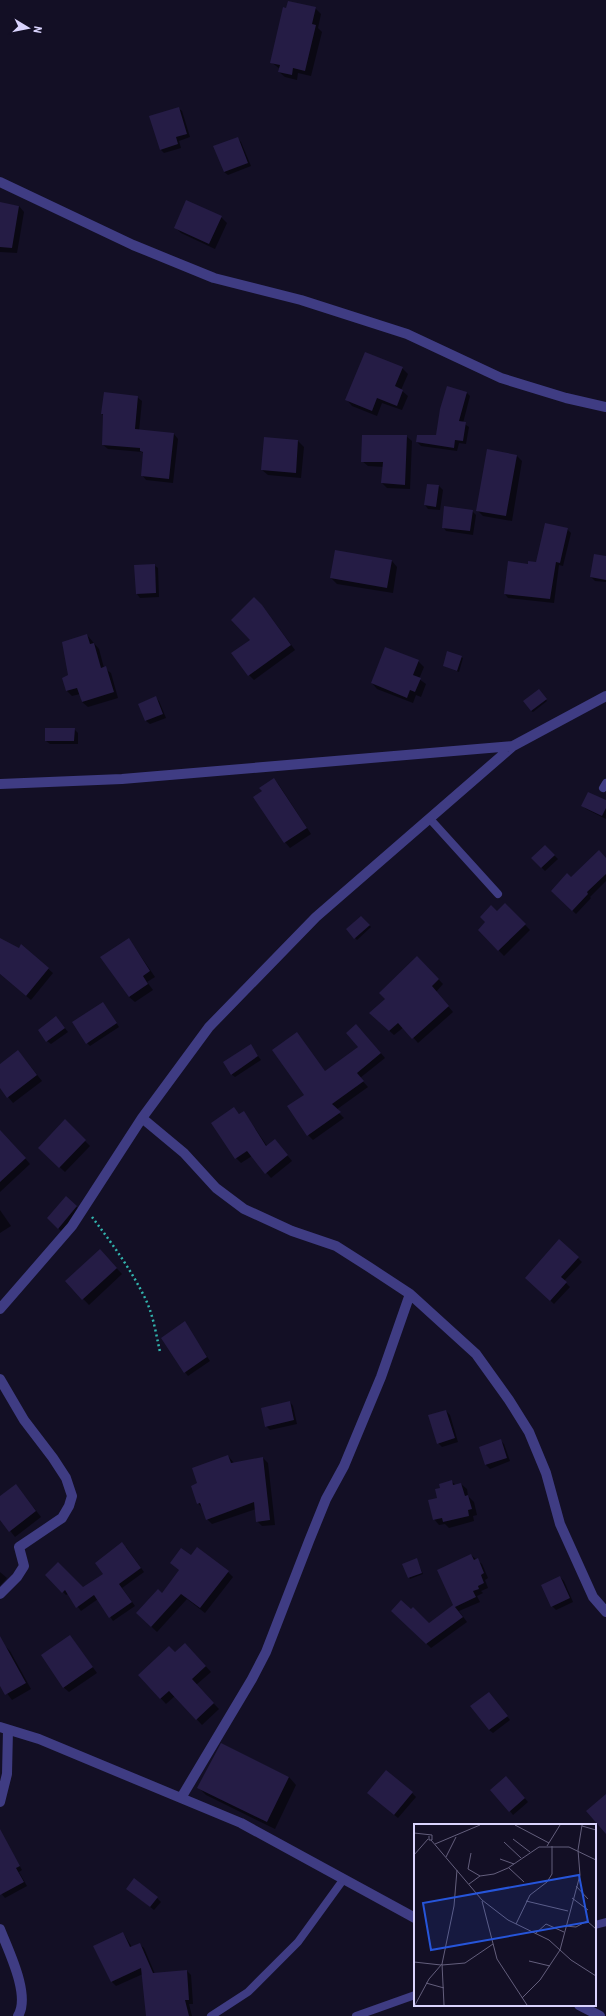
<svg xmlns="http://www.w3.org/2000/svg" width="606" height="2016" viewBox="0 0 606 2016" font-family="'Roboto Condensed',sans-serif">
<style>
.shadow{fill:#0007}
.building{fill:#251c45}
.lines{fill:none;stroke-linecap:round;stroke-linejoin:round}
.path{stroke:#32b4ae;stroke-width:2.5;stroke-dasharray:2 3;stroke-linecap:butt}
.service{stroke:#3f3c83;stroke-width:8}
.minor{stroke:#3f3c83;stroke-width:10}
.inset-road{fill:none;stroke:#635e7c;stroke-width:1}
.view{fill:#2655da;fill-opacity:0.15;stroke:#2655da;stroke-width:2}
.inset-edge{fill:none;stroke:#dad4fe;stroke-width:2}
</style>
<rect width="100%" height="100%" fill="#130f25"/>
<path class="shadow" d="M315,8L321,14L318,28L322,32L311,76L298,73L297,80L285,77L279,72L280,69L271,62Z
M178,108L182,111L190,137L179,141L181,148L164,153L160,149Z
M237,138L241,142L251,166L228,175L224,172Z
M0,203L19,206L24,212L17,253L0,252Z
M221,217L227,223L215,249L181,233L175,227Z
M402,368L408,374L401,390L408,396L402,410L382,403L377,416L352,406L347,400Z
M467,393L470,396L463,423L469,427L466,444L459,443L457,451L421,446L417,442L437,436Z
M137,397L142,401L139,431L174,434L178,439L173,483L146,480L142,475L144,454L142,452L108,449L103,445L104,416L102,414Z
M406,436L412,441L410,489L387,488L382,483L384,467L368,466L362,461Z
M265,438L298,441L304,447L301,478L268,475L262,470Z
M517,456L522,461L512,521L483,516L477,510Z
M428,485L439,486L443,490L440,510L428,509L425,505Z
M472,511L476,515L473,535L446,531L443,527Z
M567,529L571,533L563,566L559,565L554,603L508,598L505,594L529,565L537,563Z
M606,557V582L595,581L591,577Z
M392,561L397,567L393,593L337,584L331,578Z
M154,565L158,568L159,597L140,598L137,594Z
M254,598L267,612L295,650L254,680L249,675Z
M87,635L99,649L104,668L111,673L118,698L88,707L82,702L80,694L72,696L67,691L69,676Z
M461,657L463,658L459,672L444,666Z
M418,661L424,667L419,679L426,684L421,697L416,695L413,703L377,689L372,683Z
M540,692L547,701L533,712L531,711Z
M155,697L159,701L166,718L150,724L146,721L139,704Z
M74,729L78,733V744H50L46,741Z
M274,779L279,785L311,834L290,848L285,842L263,792Z
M606,801V819L586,809L583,806Z
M545,846L558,859L545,871L533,859Z
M606,859V881L590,897L591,898L576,914L552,891L571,878Z
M505,904L530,930L504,956L479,930Z
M361,917L371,927L357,940L347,929Z
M0,939L19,949L21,946L53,973L31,1000L0,974Z
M129,939L155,977L147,982L153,990L135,1002L129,997Z
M417,957L443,984L436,992L453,1012L418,1043L404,1027L394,1035L375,1018L386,999Z
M106,1007L119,1027L90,1046L87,1043Z
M56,1017L68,1032L51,1044L47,1041Z
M361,1030L385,1058L360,1078L368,1087L336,1110L344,1118L313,1140L308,1135L305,1095L325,1072L360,1048Z
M250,1045L261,1060L235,1077L231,1074Z
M23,1057L42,1081L13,1103L0,1087V1065Z
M234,1108L240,1115L243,1113L248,1118L267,1146L279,1145L292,1161L271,1178L252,1156L241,1163L236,1158Z
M65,1121L90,1146L65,1172L39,1148Z
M0,1135L11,1142L30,1164L0,1192Z
M66,1198L80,1210L62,1232L48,1218Z
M0,1210L11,1226L0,1233Z
M559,1240L582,1262L564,1281L570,1287L554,1304L527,1278Z
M105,1256L122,1274L89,1305L66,1281Z
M185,1323L210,1361L188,1376L185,1372Z
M290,1402L293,1406L297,1424L270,1430L266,1426Z
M446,1411L450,1415L458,1442L442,1447L438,1443Z
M501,1441L504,1444L510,1461L490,1469L486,1465L480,1448Z
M228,1456L234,1463L263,1458L268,1463L275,1525L262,1526L257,1521L256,1509L212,1524L207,1519L203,1509L198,1503L199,1484Z
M452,1482L456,1485L461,1484L467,1489L468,1496L474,1502L477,1515L473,1516L474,1521L449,1528L445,1524L439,1525L434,1519L438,1498Z
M16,1485L41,1517L15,1537L0,1518V1497Z
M126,1547L144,1572L122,1588L135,1606L113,1621L98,1599L81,1611L68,1594L66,1595L46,1575L83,1588L104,1574Z
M471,1555L482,1564L488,1578L485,1580L488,1588L481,1591L483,1593L477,1596L480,1602L459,1611L467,1622L431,1648L393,1611L429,1624L454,1605Z
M191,1557L228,1572L233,1577L205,1613L187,1599L157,1632L137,1613L162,1594Z
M417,1560L423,1574L410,1579L409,1577Z
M0,1572L7,1578L0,1586Z
M560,1577L564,1581L573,1602L556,1610L552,1606Z
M70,1636L97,1673L69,1692L63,1687Z
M4,1645L10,1651L31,1689L12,1700L0,1684V1647Z
M191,1650L211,1672L196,1685L219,1709L202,1725L175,1696L166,1704L139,1675L175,1653Z
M489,1693L510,1720L493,1733L489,1730Z
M222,1745L289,1777L296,1785L275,1829L206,1795L199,1788Z
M510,1781L528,1802L513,1815L510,1811Z
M412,1793L416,1797L398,1818L372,1797Z
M5,1840L22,1870L19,1872L27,1886L5,1898L0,1892V1843Z
M131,1892L157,1898L161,1902L154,1910Z
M123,1933L132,1947L139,1944L144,1948L155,1974L187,1971L191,1975L193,2004H189L192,2016H161L143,1974L116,1986L112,1982L95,1947Z"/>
<path class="building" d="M288,1L316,7L312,24L316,25L305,71L293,68L292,75L278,72L280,65L270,63L283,7L286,8Z
M179,107L187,134L176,137L178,144L160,150L149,116Z
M238,137L248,163L224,172L213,146Z
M186,200L222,216L209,244L174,228Z
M0,202L19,206L12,248L0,247Z
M365,352L403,367L395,386L403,390L397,406L377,398L372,411L345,400Z
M447,386L467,392L459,421L466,422L463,441L455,440L454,448L416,442L417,435H436L440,409Z
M104,392L138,396L135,429L174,433L169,479L141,476L143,452L140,451V448L102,445L103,414H101Z
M362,435H407L405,485L381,483L383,462H361Z
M264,437L298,440L296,473L261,470Z
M487,449L517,455L506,516L476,511Z
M427,484L439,485L436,507L424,505Z
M444,506L473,510L470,531L442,528Z
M545,523L568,528L560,563L556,562L550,599L504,594L508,561L528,564V561L536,562Z
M335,550L392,560L387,588L330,578Z
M594,554L606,556V580L590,577Z
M155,564L156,593L136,594L134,565Z
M254,597L262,605L291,645L248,676L231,653L250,640L231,620Z
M87,634L90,644L94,643L101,668L106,666L114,692L82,702L77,688L66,691L62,678L68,675L62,642Z
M385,647L419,660L413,675L421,678L415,692L410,690L407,698L371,683Z
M447,651L462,656L457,671L443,666Z
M539,689L547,699L531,711L523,701Z
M156,696L163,714L145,721L138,704Z
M45,728H75L74,741H45Z
M274,778L307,828L284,843L253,797L262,791L259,788Z
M588,792L606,800V808L602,816L581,806Z
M545,845L555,855L541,868L531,858Z
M599,850L606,858V874L587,892L588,894L572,911L551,891L567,873L571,877Z
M505,903L526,924L498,951L478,930L485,922L480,917L491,905L497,911Z
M361,916L370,925L354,939L346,929Z
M0,938L19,948L21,944L49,968L26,996L0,974Z
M129,938L150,971L143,976L148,984L129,997L100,957Z
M417,956L439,979L432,986L449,1006L412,1039L398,1023L389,1031L369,1013L385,999L379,993Z
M103,1002L117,1023L86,1044L72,1022Z
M56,1016L65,1028L46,1042L38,1030Z
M356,1024L381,1053L357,1073L364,1081L332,1104L341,1112L307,1136L287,1106L304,1095L272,1050L297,1032L325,1071L358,1047L346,1033Z
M251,1044L258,1056L231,1075L223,1062Z
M18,1050L37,1075L7,1098L0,1088V1064Z
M234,1107L239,1114L244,1111L266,1146L275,1139L288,1155L265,1174L247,1151L235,1159L211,1123Z
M65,1119L86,1140L59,1168L38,1148Z
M0,1130L26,1158L0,1182Z
M66,1196L77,1206L58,1229L47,1218Z
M559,1239L579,1257L561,1277L567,1282L550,1301L525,1278Z
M100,1249L117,1268L82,1300L65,1281Z
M185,1321L207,1357L184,1373L161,1338Z
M290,1401L294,1420L265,1427L261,1408Z
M446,1410L455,1438L437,1444L428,1415Z
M501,1439L507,1458L485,1465L479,1447Z
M228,1455L231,1463L263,1457L270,1520L256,1522L254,1502L206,1520L200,1503L197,1504L191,1486L197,1483L192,1468Z
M452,1480L453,1485L461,1483L465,1496L468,1495L472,1509L468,1510L469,1516L443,1522L442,1518L433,1520L428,1500L437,1498L435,1489L440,1488L439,1484Z
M16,1484L36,1511L9,1532L0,1520V1496Z
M122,1542L141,1568L119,1584L132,1602L109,1618L94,1595L76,1608L65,1590L62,1593L45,1575L58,1562L83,1587L103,1574L95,1563Z
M197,1547L229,1571L200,1608L181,1594L151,1627L136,1613L158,1589L162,1593L179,1570L170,1563L181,1548L191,1555Z
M471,1554L474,1560L478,1558L484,1573L481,1575L484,1583L478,1586L479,1589L473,1591L476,1597L455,1607L463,1617L426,1644L391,1611L401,1600L411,1609L413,1607L429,1623L453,1605L437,1570Z
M417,1558L422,1573L408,1578L402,1564Z
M560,1576L570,1598L551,1607L541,1585Z
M70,1635L93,1667L63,1688L41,1655Z
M0,1636L26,1683L5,1695L0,1686Z
M185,1643L206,1666L192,1679L214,1703L196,1720L169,1691L160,1699L138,1675L169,1646L175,1652Z
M489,1692L508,1716L489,1730L470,1706Z
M221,1743L289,1777L267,1822L197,1788Z
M386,1770L413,1792L394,1815L367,1793Z
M506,1776L525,1798L509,1812L490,1790Z
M606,1794V1834L586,1811Z
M0,1829L20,1866L16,1868L24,1882L0,1895Z
M134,1878L158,1897L150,1907L126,1889Z
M123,1932L130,1947L140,1943L153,1973L187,1970L189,2000H185L189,2016H146L141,1968L111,1982L93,1946Z"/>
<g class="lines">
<path class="path" d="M92,1217C111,1242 130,1268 144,1296C153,1313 156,1334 160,1352"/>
<path class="service" d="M603,788L606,783
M430,819L498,894
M595,1925L606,1922
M211,2016L248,1992L298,1942L343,1880
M356,2016L415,1995"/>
<path class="minor" d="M0,182L133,245L214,278L301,300L407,334L501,378L566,398L606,407
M0,784L122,779L513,746
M142,1118L184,1153L216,1188L244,1209L292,1231L336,1246L369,1267L410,1294L476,1354L509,1400L529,1432L546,1473L560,1524L593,1597L606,1612
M0,1309L72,1226L142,1118L209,1027L316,917L513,746L606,696
M0,1379L24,1420L53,1458L66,1478L72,1496L69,1506L62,1518L19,1547L24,1566L17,1577L0,1594
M0,1727L39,1739L241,1823L415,1918
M181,1798L252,1679L266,1652L309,1541L326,1499L344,1466L381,1377L410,1294
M0,1802L7,1774L8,1730
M0,1929C8,1950 31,1995 18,2016
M579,2005L600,2016"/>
</g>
<g transform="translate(414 1824)">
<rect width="182" height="182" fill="#130f25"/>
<path class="inset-road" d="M101,1L135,19M168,2L182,6M0,9L18,11V16H15V12M99,15L116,28M17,16L68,76L94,96L135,116L157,136L182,152M90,18L107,34M21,20L66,1M133,22L146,1M57,29L54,45L66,52M0,31L14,15M32,33L42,13M86,35L100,40M95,44L110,58M55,60L66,52L80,50L94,44L125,23H155L182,36M162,62L174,75M158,74L174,86M68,77L83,135L113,181M112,77L154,87M102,100L116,71L133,58L138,50V22M151,102L162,103L173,97L182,105M121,110L132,100L150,108M115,137L136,142M0,138L27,141M28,140L30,181M28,141L51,139L79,120M12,159L30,164M108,174L126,156L146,126L166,51L164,26L168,1M1,181L15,155L28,140L40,82L43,46"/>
<path class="view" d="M165,51L174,98L17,126L9,79Z"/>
<rect width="182" height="182" class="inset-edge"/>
</g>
<g transform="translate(28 28) rotate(100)" stroke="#130f25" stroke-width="3" paint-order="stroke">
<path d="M0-3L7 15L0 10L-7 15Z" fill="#dad4fe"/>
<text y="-6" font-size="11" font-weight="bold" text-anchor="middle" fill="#dad4fe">N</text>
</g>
</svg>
